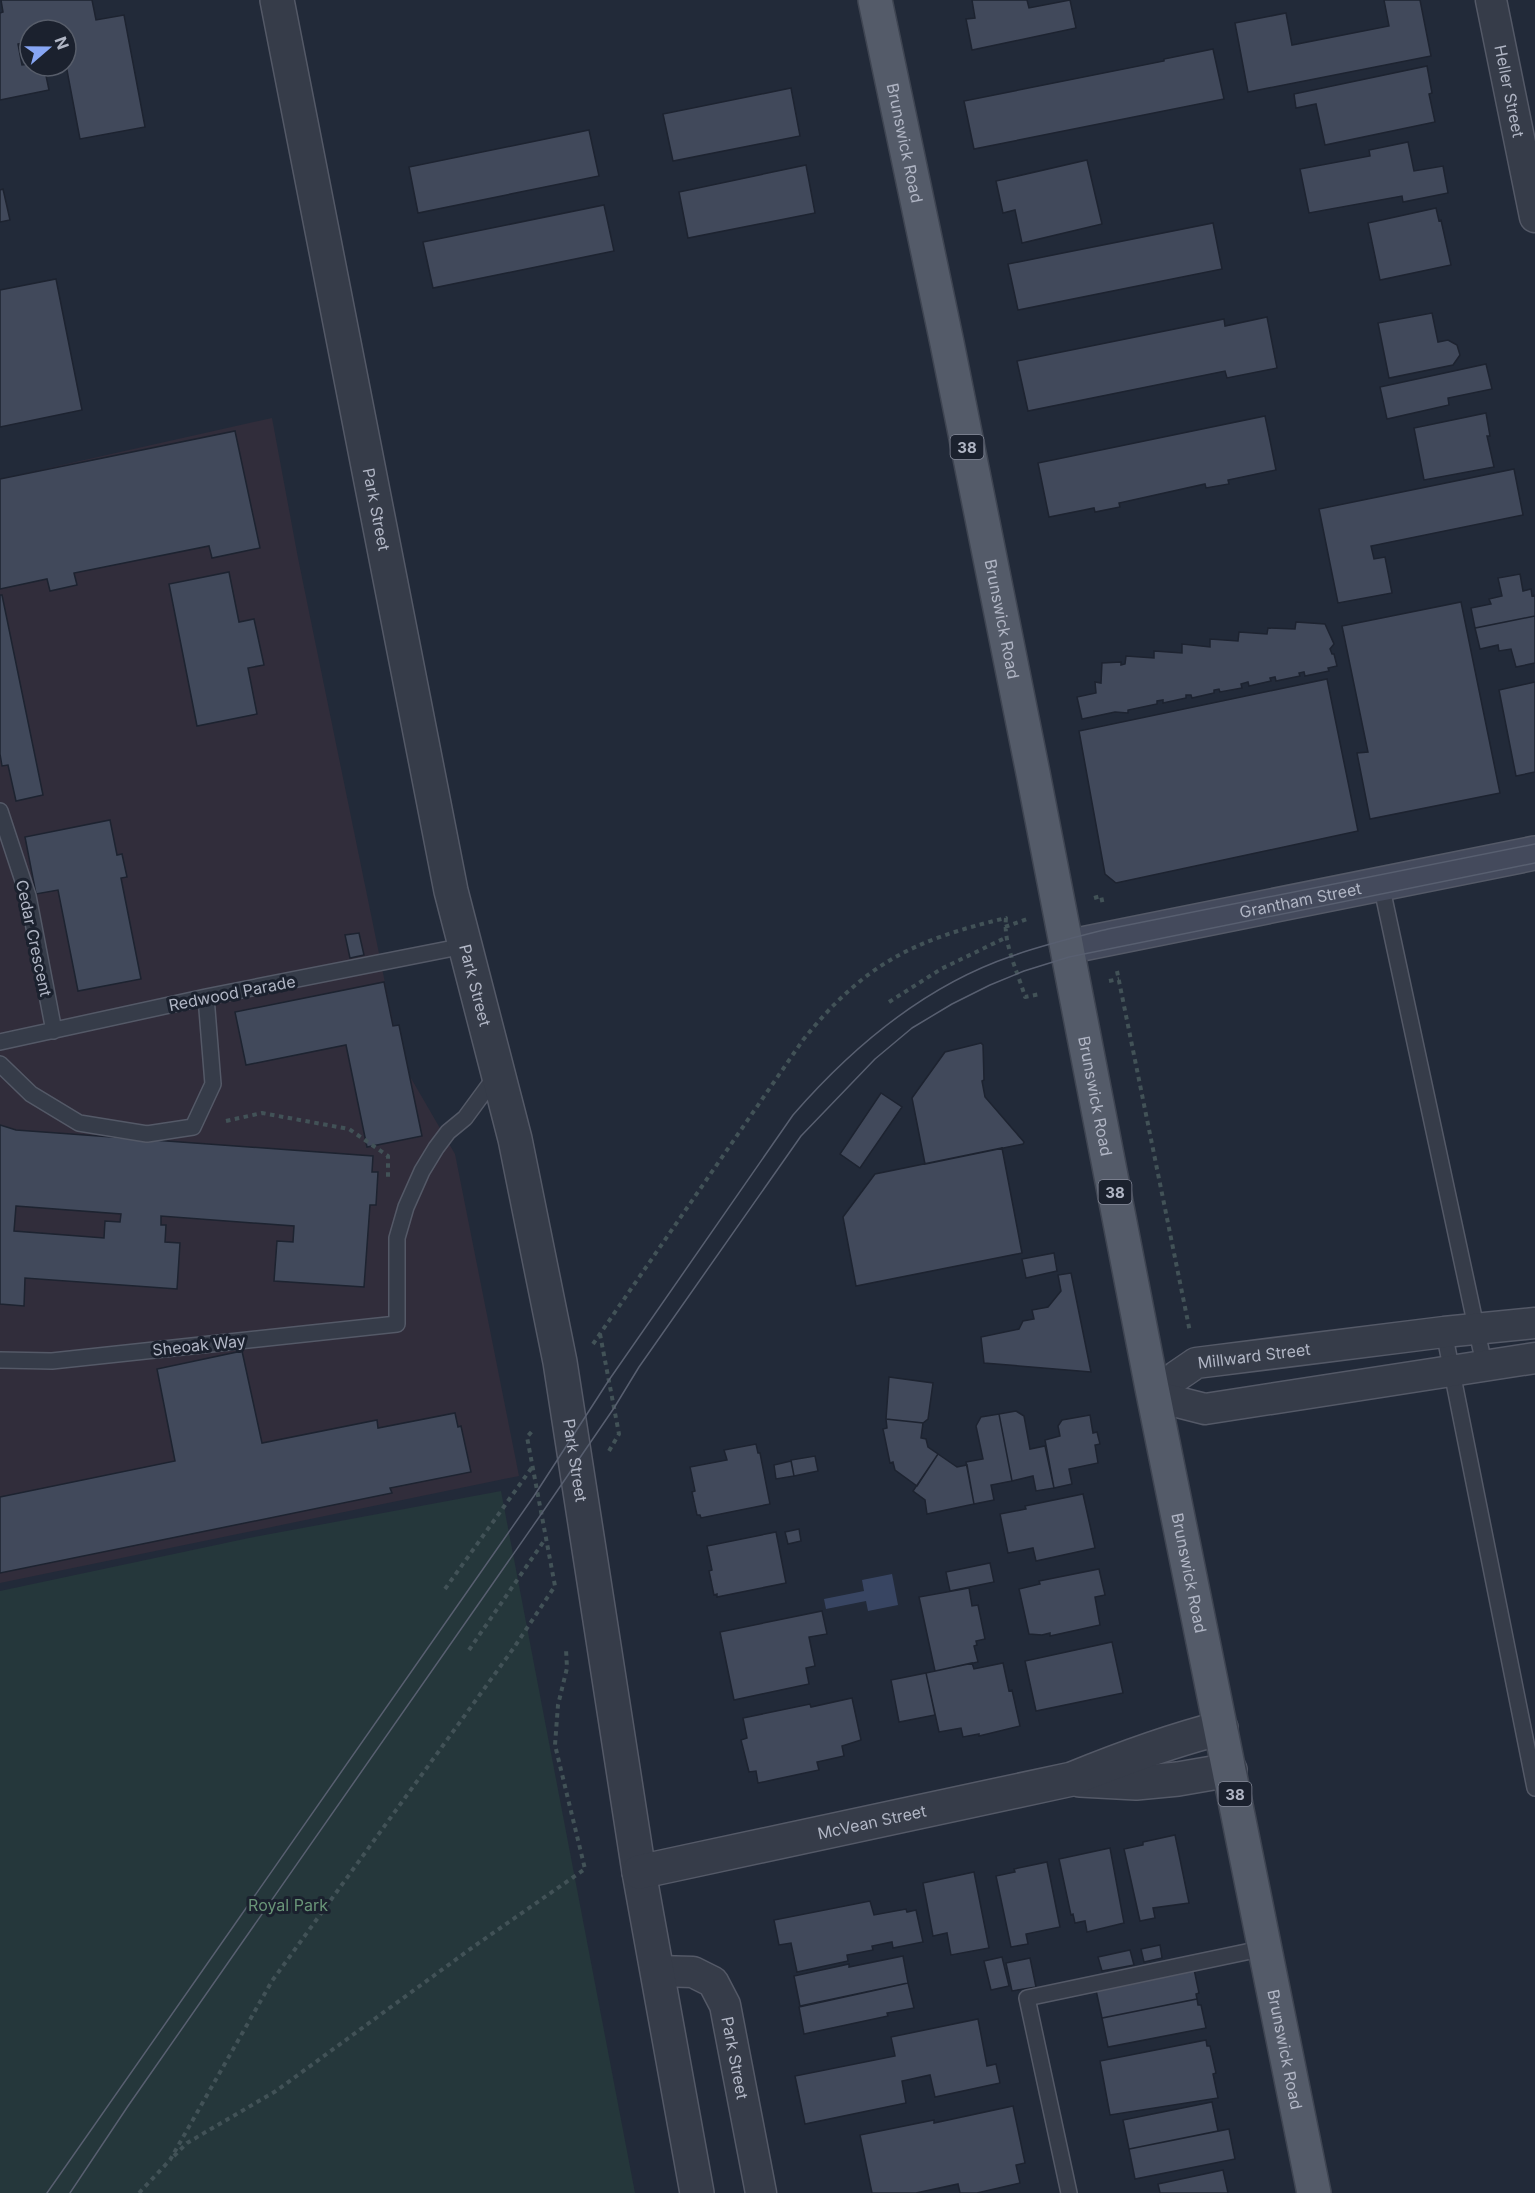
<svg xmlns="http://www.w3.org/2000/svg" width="1535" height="2193" viewBox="0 0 1535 2193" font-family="Inter,sans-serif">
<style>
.medical{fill:#312d3b}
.green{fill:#25373b}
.water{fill:#384562}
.building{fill:#41495b;stroke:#1d2330;stroke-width:1.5;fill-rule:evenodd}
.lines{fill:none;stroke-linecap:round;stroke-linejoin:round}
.service-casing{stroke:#545967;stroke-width:18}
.minor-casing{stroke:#545967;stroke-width:33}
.tertiary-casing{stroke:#545967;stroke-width:36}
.secondary-casing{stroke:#545967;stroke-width:36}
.primary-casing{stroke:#3f4552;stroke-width:36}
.path{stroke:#425257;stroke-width:4;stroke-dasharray:4.5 4.5;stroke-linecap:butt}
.service{stroke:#363c49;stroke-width:15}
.minor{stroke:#363c49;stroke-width:30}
.tertiary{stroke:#363c49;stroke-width:33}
.secondary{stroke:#444a5c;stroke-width:33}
.primary{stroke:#545b69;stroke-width:33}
.tram{stroke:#585f70;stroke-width:1.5}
.labels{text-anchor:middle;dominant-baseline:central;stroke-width:6;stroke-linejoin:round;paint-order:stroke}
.shield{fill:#1b212e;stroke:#848998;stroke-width:1.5}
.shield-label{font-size:15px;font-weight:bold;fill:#b1b6c5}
.street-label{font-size:16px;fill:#b1b6c5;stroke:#1b212e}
.park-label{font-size:16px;fill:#699578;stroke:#1b212e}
</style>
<rect width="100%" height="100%" fill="#222a39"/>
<path class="medical" d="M272,418L298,558L401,1061L455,1154L519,1476L0,1583V479Z"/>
<path class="green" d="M501,1491L635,2193H0V1591L249,1538Z"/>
<path class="water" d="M892,1574L898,1605L868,1611L866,1601L826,1609L824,1599L864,1591L862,1580Z"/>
<path class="building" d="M1,0H92L96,20L124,15L145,127L80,139L66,65V30H30V41L18,44L22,65L30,64V66H44L49,90L0,100V13L3,12Z
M972,0H1027L1029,8L1070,0L1076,28L972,50L966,19L975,18Z
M1384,0H1420L1431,56L1248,92L1235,23L1286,13L1292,45L1389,26Z
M1213,49L1224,99L974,149L964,101L1164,61V59Z
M1427,66L1432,93L1429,94L1435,122L1325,145L1316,104L1296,108L1294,94Z
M791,88L800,136L673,161L663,114Z
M589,130L599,176L418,213L409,167Z
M1408,142L1414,171L1443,166L1448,193L1403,202L1402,196L1309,213L1300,169L1370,156L1369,150Z
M1087,160L1102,224L1022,243L1015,210L1003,213L996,181Z
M806,165L815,213L688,238L679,192Z
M3,189L10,220L0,222V190Z
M604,205L614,251L433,288L423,242Z
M1436,208L1439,221L1441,220L1451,265L1380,280L1368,223Z
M1213,223L1222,269L1018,310L1008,264Z
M56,279L82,410L0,427V290Z
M1432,313L1438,342L1448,340L1457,345L1460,355L1453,365L1389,378L1378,323Z
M1267,317L1277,368L1227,378L1225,371L1028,411L1017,361L1224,319L1225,326Z
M1486,364L1492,389L1448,398L1449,405L1387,419L1380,387Z
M1486,413L1490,436H1487L1494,467L1424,480L1414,428Z
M1265,416L1276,470L1228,480L1229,484L1206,488L1205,484L1119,503L1120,507L1095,512L1094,508L1049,517L1038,463Z
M235,431L260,548L212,558L209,546L74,573L77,585L50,591L47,579L0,589V479Z
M1514,469L1523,515L1371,546L1374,559L1385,557L1392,593L1338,603L1319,509Z
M229,572L239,622L254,619L264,665L248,668L257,714L197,726L169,584Z
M1520,574L1523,591L1531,589L1532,596L1535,595V616L1475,628L1471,608L1491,604L1489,599L1502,596L1498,578Z
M0,595H2L43,795L16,801L8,765L2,766L0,754Z
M1461,602L1500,793L1370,819L1357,753L1368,752L1342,626Z
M1535,616V663L1516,667L1511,649L1499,651L1498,645L1480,649L1475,628Z
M1296,622L1325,624L1334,644L1330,649L1332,654H1334L1337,666L1328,668L1329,671L1305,676L1304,672L1299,673L1300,676L1276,681L1275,677L1270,678L1271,681L1249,686L1248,682L1241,684L1242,688L1220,692L1219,689L1214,690V693L1192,698L1191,695H1186V698L1163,703V700L1157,701V704L1128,710V713L1115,712L1082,719L1077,697L1096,693L1095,682L1101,683L1102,663L1121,662V665L1125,664L1126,656L1154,658V651L1182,653V644L1210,647V639L1238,641L1239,632L1267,634L1268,628L1295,629Z
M1327,679L1358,831L1116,883L1105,874L1079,731Z
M1535,682V772L1516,776L1499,690Z
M110,820L117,855L122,854L127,877L121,878L141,979L78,991L58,890L36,894L25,837Z
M359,933L364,955L350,958L345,935Z
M384,982L393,1026L399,1025L422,1136L367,1147L346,1045L246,1065L235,1012Z
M981,1043L983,1045L984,1080L982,1081L985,1097L1024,1142L1023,1144L925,1164L912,1098L945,1052Z
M881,1093L902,1107L860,1168L840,1154Z
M0,1125L16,1130L373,1156L372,1172H378L376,1205H370L364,1287L274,1281L277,1241L293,1242L294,1226L161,1216V1225H166L165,1242L180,1243L177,1289L25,1278L24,1306L0,1304ZM16,1206L121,1214L120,1222L105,1221L104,1238L14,1231Z
M1002,1148L1022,1253L856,1286L843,1217L875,1174Z
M1054,1253L1057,1271L1026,1278L1022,1259Z
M1071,1273L1091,1372L984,1363L981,1337L1019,1329L1023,1321L1034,1319L1032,1310L1048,1307L1061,1291L1058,1275Z
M242,1351L262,1443L377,1420L378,1428L455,1413L458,1427L461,1426L471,1472L390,1488L392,1493L0,1573V1497L175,1461L157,1369Z
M889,1377L933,1383L928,1419L923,1423L886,1419Z
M1016,1411L1024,1416L1030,1449L1045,1446L1054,1488L1036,1491L1033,1476L1012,1481L999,1414Z
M999,1414L1012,1481L991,1485L994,1500L974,1504L966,1462L983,1459L976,1426L981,1417Z
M1090,1415L1093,1433L1097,1432L1100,1444L1095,1445L1098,1463L1069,1469L1072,1484L1054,1488L1045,1440L1060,1436L1058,1426L1062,1420Z
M886,1419L923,1423L921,1438L926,1439L928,1447L938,1454L917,1486L895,1470L893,1462L890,1463L883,1429L887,1428Z
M756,1444L758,1453H760L770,1504L701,1518L700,1515H697L692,1492L695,1491L690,1467L727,1460L724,1450Z
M938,1454L957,1467L967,1465L974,1504L927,1514L925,1500L913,1491Z
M815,1456L818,1471L794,1476L791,1460Z
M791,1461L794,1476L776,1479L774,1465Z
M1083,1494L1095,1548L1036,1561L1033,1548L1008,1553L1000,1514L1026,1509L1025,1506Z
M799,1529L801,1541L788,1544L785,1532Z
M776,1532L786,1583L717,1597V1594L714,1595L709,1571L712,1570L707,1546Z
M990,1563L994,1582L950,1591L946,1572Z
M1099,1569L1105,1595L1095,1597L1100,1625L1050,1636V1633L1042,1635L1029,1634L1019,1589L1040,1584L1039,1581Z
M969,1588L972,1606L978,1605L985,1639L976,1641L977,1645L974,1646L978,1662L935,1671L919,1597Z
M822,1611L827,1634L809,1637L815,1666L806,1668L809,1684L734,1700L720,1632Z
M1112,1642L1123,1693L1036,1711L1025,1661Z
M972,1663L974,1669L1003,1663L1009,1691L1012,1690L1020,1726L979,1736V1734L963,1737L961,1728L939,1732L926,1673Z
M926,1673L935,1715L899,1722L891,1680Z
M852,1698L861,1740L842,1746L844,1756L817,1762L819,1770L758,1783L756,1771L749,1772L741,1740L747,1738L743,1718L810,1704L811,1707Z
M1175,1835L1189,1903L1153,1908L1155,1918L1140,1921L1124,1849L1143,1845V1842Z
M1110,1848L1124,1923L1087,1932L1085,1921L1075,1923L1073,1914L1071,1915L1059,1859Z
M1047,1862L1060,1927L1026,1934L1028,1944L1011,1947L996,1876L1015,1872L1014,1869Z
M974,1872L989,1948L951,1955L947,1933L933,1936L923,1883Z
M870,1901L874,1915L906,1909L907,1912L916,1910L923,1942L893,1948L892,1942L872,1946L873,1950L847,1955L848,1961L797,1972L791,1943L779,1945L774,1920Z
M1160,1945L1162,1958L1144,1962L1141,1949Z
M1130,1950L1134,1965L1102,1971L1098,1957Z
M903,1956L908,1983L800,2006L794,1976L849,1964V1967Z
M1002,1957L1009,1986L991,1990L984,1961Z
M1030,1958L1036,1987L1012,1991L1006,1963Z
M1194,1969L1199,1993L1196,1994L1197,1999L1102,2018L1096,1990Z
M908,1983L914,2008L887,2013L888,2016L804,2034L799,2007Z
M1197,1999L1198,2005H1201L1206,2028L1108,2047L1102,2018Z
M978,2019L987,2066L996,2064L1000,2083L935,2097L930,2075L902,2081L906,2103L805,2124L795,2076L895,2056L891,2037Z
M1206,2040L1207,2046H1210L1216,2073L1213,2074L1218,2098L1110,2115L1100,2061Z
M1212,2102L1218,2131L1129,2149L1123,2120Z
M1013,2106L1025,2163L1016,2165L1020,2183L977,2193H960L958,2184L916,2193H872L860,2135L934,2120V2123Z
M1229,2129L1235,2159L1135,2179L1129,2149Z
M1223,2170L1228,2193H1160L1158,2184Z"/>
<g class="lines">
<g class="service-casing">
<path id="service" d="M0,811L28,896L54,1031
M1381,884L1484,1364
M0,1042L206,997L464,946
M0,1064L31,1094L79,1123L147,1134L193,1127L213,1084L206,997
M1444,1332L1535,1788
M0,1360L52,1361L397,1324V1238L406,1207L422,1171L436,1148L448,1132L465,1118L498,1073
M1069,2193L1027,1998L1265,1948"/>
</g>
<g class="minor-casing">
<g id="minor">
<path id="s1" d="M1491,0L1535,217"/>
<path id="s2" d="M1154,1396L1177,1376L1196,1363L1444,1332L1535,1323"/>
<path d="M1154,1396L1205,1409L1535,1358"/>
<path id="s3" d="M657,1971L693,1972L713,1982L725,2005L761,2193"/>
</g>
</g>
<g class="tertiary-casing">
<g id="tertiary">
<path id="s4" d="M277,0L451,891L515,1139L560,1362L639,1872L697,2193"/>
<path d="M1080,1780L1136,1783L1178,1779L1230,1770"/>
<path id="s5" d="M639,1872L1072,1779C1121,1759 1170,1741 1221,1728"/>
</g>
</g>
<g class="secondary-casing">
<g id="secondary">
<path id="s6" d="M1067,947L1535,853"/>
</g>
</g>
<g class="primary-casing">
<g id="primary">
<path id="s7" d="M875,0L947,343L1033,773L1152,1388L1314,2193"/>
</g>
</g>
<path class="path" d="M1094,898L1101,896L1103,905
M1005,927L1027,919
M1117,971L1190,1332
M1109,981L1119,979
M889,1002L941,969L1007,937
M226,1121L262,1113L349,1129L388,1156V1179
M600,1334L619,1434L609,1451
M593,1344L803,1040C864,964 913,940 1006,918C1003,944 1018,972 1025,997L1040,994
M445,1589L533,1466
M469,1650L546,1538
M174,2156L187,2143L276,2091L473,1947L585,1869L555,1745L558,1705L567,1668L566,1649
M139,2193L170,2160L272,1981L513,1649L555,1586L527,1437L534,1429"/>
<use href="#service" class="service"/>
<use href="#minor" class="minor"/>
<use href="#tertiary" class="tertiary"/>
<use href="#secondary" class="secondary"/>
<use href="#primary" class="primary"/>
<path class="tram" d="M47,2193L534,1496L609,1380L793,1115C853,1046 924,986 1012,956C1043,945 1076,937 1108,929L1535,844
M70,2193L128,2106L542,1513L614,1408L639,1367L801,1136L875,1059L912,1028L952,1004L990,985L1024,971L1069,957L1535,863"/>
</g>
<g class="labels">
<g class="shield">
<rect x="950.5" y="435" width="33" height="24" rx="4.5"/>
<rect x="1098.5" y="1180" width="33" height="24" rx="4.5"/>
<rect x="1218.5" y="1782" width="33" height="24" rx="4.5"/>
</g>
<g class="shield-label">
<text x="967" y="447">38</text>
<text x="1115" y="1192">38</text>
<text x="1235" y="1794">38</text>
</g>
<g class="street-label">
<text stroke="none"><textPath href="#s1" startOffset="93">Heller Street</textPath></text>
<text stroke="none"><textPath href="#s7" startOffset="146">Brunswick Road</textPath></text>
<text stroke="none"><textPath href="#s4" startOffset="519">Park Street</textPath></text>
<text stroke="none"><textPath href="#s7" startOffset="632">Brunswick Road</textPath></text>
<text stroke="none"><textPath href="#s6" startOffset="238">Grantham Street</textPath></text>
<text transform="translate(34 938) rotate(78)">Cedar Crescent</text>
<text stroke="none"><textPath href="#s4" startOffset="1005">Park Street</textPath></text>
<text transform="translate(232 993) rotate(-11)">Redwood Parade</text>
<text stroke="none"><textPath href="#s7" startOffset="1118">Brunswick Road</textPath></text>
<text transform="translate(199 1345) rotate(-6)">Sheoak Way</text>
<text stroke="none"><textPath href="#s2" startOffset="112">Millward Street</textPath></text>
<text stroke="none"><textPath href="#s4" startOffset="1491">Park Street</textPath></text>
<text stroke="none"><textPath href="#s7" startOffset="1604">Brunswick Road</textPath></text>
<text stroke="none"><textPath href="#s5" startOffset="238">McVean Street</textPath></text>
<text stroke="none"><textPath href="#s7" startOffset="2090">Brunswick Road</textPath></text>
<text stroke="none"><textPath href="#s3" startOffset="138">Park Street</textPath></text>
</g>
<g class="park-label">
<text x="288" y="1905">Royal Park</text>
</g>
</g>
<g transform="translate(48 48) rotate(70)"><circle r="28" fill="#1b212e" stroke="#575d6a" stroke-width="1.5"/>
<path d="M0-4.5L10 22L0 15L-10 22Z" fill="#87a6f4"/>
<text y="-9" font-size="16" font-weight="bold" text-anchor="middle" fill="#b1b6c5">N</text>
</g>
</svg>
